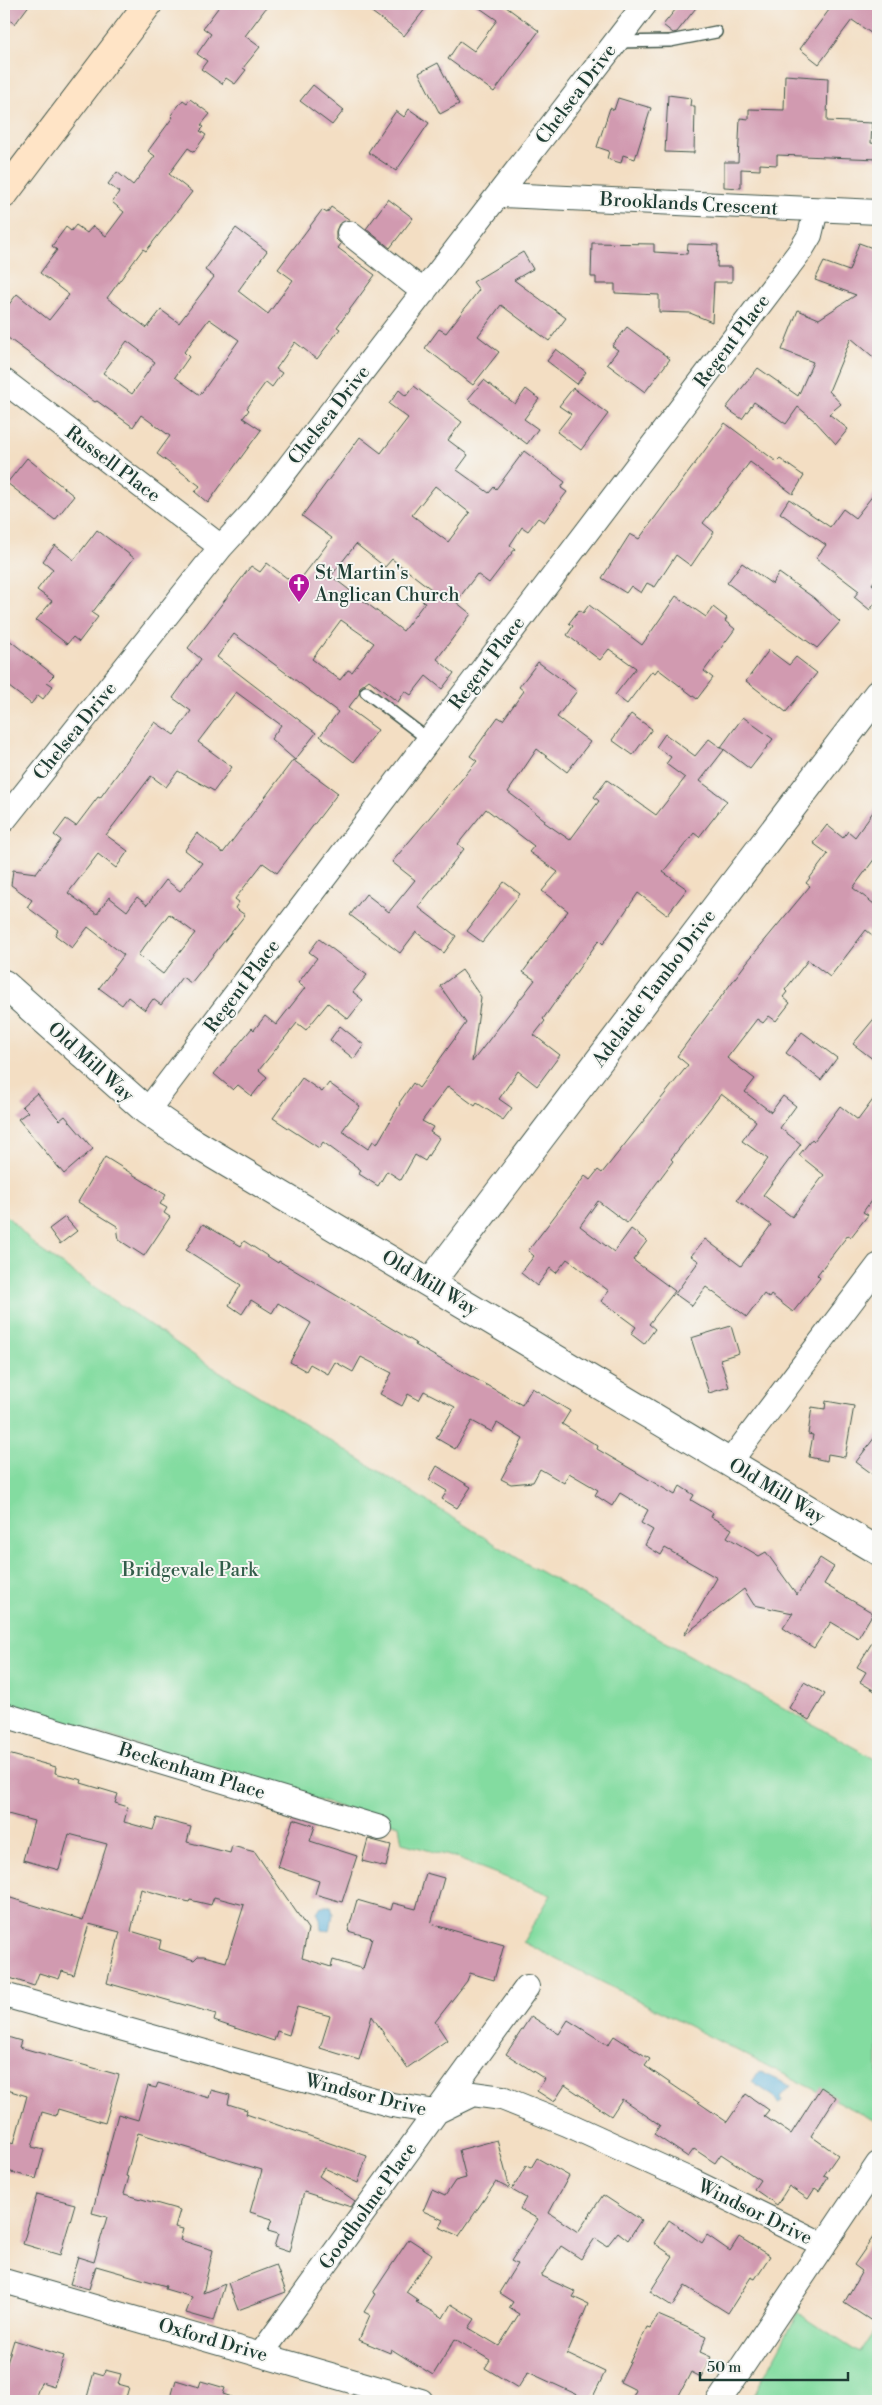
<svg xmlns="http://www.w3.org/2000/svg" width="882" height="2405" viewBox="0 0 882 2405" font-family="'Libre Bodoni',serif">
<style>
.green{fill:#83dca0;stroke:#518c6a}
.water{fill:#5fb2da;stroke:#3f7887}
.building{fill:#d19ab0;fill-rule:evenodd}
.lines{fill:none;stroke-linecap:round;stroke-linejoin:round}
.service-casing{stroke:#3f5549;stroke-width:14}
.minor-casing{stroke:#3f5549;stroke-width:26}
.tertiary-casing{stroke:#3f5549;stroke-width:30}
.secondary-casing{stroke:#3f5549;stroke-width:30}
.service{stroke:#fff;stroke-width:11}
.minor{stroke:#fff;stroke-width:24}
.tertiary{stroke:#fff;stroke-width:28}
.secondary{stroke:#ffe4c6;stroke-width:28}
.labels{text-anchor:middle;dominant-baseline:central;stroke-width:4;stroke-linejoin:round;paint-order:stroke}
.street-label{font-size:19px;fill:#1f3d34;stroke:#f6f6f2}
.poi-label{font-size:19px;fill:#1f3d34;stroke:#f6f6f2;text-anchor:start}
.park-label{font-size:19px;fill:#335d4a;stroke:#f6f6f2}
</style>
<rect width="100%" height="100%" fill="#f6f6f2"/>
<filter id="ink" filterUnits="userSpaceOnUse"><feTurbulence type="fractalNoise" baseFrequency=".02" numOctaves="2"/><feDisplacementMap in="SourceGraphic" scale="10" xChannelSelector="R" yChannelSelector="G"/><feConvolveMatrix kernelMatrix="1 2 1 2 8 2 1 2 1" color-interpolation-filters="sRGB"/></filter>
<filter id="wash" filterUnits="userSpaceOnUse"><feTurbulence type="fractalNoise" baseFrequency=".0096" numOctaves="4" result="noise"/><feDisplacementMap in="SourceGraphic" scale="20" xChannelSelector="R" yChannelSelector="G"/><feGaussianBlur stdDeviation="1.12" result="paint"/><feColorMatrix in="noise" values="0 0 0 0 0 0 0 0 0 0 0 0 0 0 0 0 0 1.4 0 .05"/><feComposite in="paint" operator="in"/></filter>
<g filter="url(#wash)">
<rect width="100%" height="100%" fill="#f3dec3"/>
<path class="green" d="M4,1213L39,1249L198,1358L527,1564L878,1761V2122L523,1942L551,1895L453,1857L402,1843L399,1825L4,1704Z
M798,2313L859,2353L878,2324V2401H751Z"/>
<path class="water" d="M321,1906H331L333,1914L330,1931L321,1930L320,1919L317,1912Z
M759,2071L791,2086L781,2097L782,2101L778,2103L773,2096L752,2082Z"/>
<g id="blocks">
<path class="building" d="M4,4H30L15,24L4,16Z
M221,4H269L245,36L260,47L243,68L246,70L235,84L226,78L222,84L201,69L207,61L197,54L211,34L203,28Z
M361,4H429L404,36Z
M474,4H502L539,31L494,92L448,59L460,41L474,51L497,20Z
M680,4H699L677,32L673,33L663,25Z
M829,4H878V38L852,20L819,64L800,49L832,6Z
M438,63L459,104L440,114L419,73Z
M785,75L828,78L827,121L872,123L871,143L878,144V159L777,155V165L760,164V170L741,169V188L724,187V162H738L740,118L749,119V109L784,110Z
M313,85L344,110L332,125L300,101Z
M668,95L691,98L690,106H695L694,153L665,152Z
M618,98L651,108L635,159L623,155L621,163L607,159L609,151L597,147L610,108L614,110Z
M190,99L210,114L201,125L204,127L200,131L206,135L194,152L188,148L169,174L192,192L146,251L143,249L107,298L147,328L161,310L179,323L214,277L205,270L236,228L267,251L238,291L268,314L293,280L278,269L322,210L327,213L331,207L350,220L339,224L336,231V239L341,244L338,248L375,275L337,327L340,329L317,359L295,342L276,369L282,373L272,387L266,382L247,408L249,410L243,418L261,430L208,503L195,492L200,486L157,454L170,436L141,415L133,427L97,401L95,402L4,335V311L17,294L49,320L69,295L40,273L57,250L52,246L66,227L71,231L76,225L87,233L93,226L106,236L124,212L112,202L119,192L108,184L117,172L133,185L155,156L148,151L173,117L171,115L183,100L187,103ZM209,319L239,340L200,395L175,377L189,357L184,352ZM127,341L155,362L132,394L103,373Z
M409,109L429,123L396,171L368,152L396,111L404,117Z
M388,199L413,218L390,248L366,229Z
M592,243L654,244V252L687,254L688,244L718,245L717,267H732V282H714L712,322L690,313L659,312V295L615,293V284H596V277H591Z
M859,243L878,250V361L851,338L829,391L841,404L829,414L848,429L836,444L815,421L798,407L786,424L754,402L742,419L726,408L758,368L798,396L813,362L782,350L798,310L819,319L856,295L815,280L824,262L849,271Z
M523,252L533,269L514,280L566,318L549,341L501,305L478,336L499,352L473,385L425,348L439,329L446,333L479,290L473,282Z
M627,327L670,359L645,392L607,364L618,350L612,346Z
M556,349L586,372L577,384L547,361Z
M484,380L515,404L526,389L539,399L524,419L538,429L527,444L468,399Z
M414,386L462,422L448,440L468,455L457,470L489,493L494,487L496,489L524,451L565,482L561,488L567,492L544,522L538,518L528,531L522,527L510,545L515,549L489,583L477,574L456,602L471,614L437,659L454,673L442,689L426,676L411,695L405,691L398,702L369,680L360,687L359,694L348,708L378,730L354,762L320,736L338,712L234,634L217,657L316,733L295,760L271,739L281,725L236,692L198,742L232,767L214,791L178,771L166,787L151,776L106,835L128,851L116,868L98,854L68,893L97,914L109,897L127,911L137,897L147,905L166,880L180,891L202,863L185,850L197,833L223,853L293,760L338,793L277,873L263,863L235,899L239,902L235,908L245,915L191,983L182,977L161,1005L153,999L145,1010L128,997L122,1005L99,988L124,955L88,927L72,948L55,935L58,930L27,907L32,900L11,885L13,870L36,873L61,840L54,835L66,819L76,826L98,797L100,798L155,722L174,735L191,711L173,698L201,659L188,648L251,566L260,572L267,563L296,585L332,538L302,516L360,437L381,453L408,418L389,404L399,390L406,396ZM435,486L470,513L448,542L412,515ZM356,544L385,567L392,559L431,589L422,601L425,602L403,631L331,576ZM341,620L374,643L352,672L348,670L340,680L312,659ZM169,914L195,933L163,974L138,955Z
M573,388L608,414L581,450L557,432L571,414L559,406Z
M725,423L777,462L780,459L804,476L793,494L750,462L703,523L714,532L691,566L676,555L655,587L647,583L641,593L631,586L626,593L602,578L630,534L639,539Z
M27,458L74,496L55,520L7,483Z
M878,489V576L872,584L878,589V599L870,610L854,597L859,591L816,558L826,545L780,513L789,499L830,527L843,509L855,518Z
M97,530L134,558L92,613L98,617L79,642L73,637L67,644L36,620L52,601L37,590L53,569L43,561L55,545L74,560Z
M742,563L772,584L779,573L814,598L840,622L817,648L727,583Z
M676,596L706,617L713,607L727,618L725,621L735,629L704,671L713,678L697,699L658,669L655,673L652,671L627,704L615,695L636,668L609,649L600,660L567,635L573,626L569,623L579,610L583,613L589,605L642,645Z
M4,636L54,675L47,682L53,686L43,699L38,695L31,704L4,683Z
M769,650L789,665L796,657L817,673L786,712L746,681Z
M538,662L577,691L557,717L590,742L567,772L537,749L508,792L545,820L544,822L570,840L599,801L594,797L607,780L656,815L685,778L666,764L671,757L656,747L665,734L695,756L709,739L724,750L700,781L727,801L699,837L694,833L663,872L687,889L667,915L638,893L603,944L599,940L543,1019L545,1021L534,1035L560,1055L537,1086L518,1071L499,1099L512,1108L503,1120L477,1103L475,1106L448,1086L422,1121L433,1127L430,1132L439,1138L425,1161L415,1155L401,1180L387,1171L378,1186L359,1174L361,1170L323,1142L319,1148L273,1118L302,1078L322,1092L329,1083L360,1106L342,1131L368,1149L373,1141L377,1144L400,1104L399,1103L413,1083L419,1088L466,1023L440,986L462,970L481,997L472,1062L535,980L523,972L568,911L542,891L558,872L529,852L534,846L486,809L458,844L464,849L418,907L456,936L444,953L416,932L400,953L350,915L366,894L389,912L415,880L392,862L477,761L470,756L498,717L503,720L524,691L519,687Z
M631,714L652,729L633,755L612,740Z
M743,717L773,739L750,769L721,747Z
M878,805V854L853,888L878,907V940L866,930L830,977L808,960L785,990L787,992L783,997L790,1003L776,1021L769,1016L763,1023L757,1019L727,1058L755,1079L745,1092L771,1112L783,1096L796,1106L780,1128L801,1144L763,1195L792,1217L824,1175L799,1155L812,1139L814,1141L840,1106L858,1120L878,1093V1191L863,1212L868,1215L851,1237L848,1235L817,1275L820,1278L793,1312L771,1295L769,1298L764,1294L747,1317L706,1287L692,1306L675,1294L699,1261L691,1256L705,1239L741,1266L771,1225L737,1200L768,1159L742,1141L756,1121L721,1094L671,1159L673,1161L627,1223L598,1201L580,1226L614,1252L631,1229L647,1241L633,1260L675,1291L649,1324L655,1329L644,1344L631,1334L636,1327L601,1301L609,1291L567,1259L556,1273L550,1268L537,1286L521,1273L534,1256L528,1251L585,1176L590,1180L598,1170L602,1173L688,1065L677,1056L747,962L810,886L806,883L828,854L813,843L827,825L843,838L848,831L855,837Z
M504,882L520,894L482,942L467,931Z
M319,939L367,975L353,992L363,1000L348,1019L328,1003L306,1030L297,1023L259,1070L267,1077L252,1096L238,1085L233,1090L214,1074L252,1028L254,1030L265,1016L276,1025L305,988L298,983L317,958L309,952Z
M878,1014V1063L853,1044Z
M340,1026L364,1045L354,1059L330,1040Z
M802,1032L837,1058L821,1080L786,1053Z
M37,1093L57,1117L60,1120L65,1116L93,1149L64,1174L18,1119L28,1112L22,1106Z
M105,1157L166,1195L160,1204L167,1208L164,1213L170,1217L144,1256L119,1240L117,1226L78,1202Z
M65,1217L77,1231L60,1244L49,1229Z
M203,1224L241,1246L244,1241L278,1263L279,1261L416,1343L415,1345L522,1405L532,1388L570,1411L562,1424L598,1446L597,1449L675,1495L680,1486L694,1495L691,1500L713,1513L711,1517L732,1529L727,1537L759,1556L766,1552L797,1595L820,1558L834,1567L824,1584L873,1613L858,1638L831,1622L814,1648L783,1628L793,1613L754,1605L744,1589L684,1635L717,1578L665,1548L661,1555L645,1545L653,1530L641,1523L648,1510L620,1493L612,1506L595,1495L598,1490L569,1473L564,1483L540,1469L533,1482L511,1484L501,1479L523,1439L497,1423L492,1432L472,1421L455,1449L436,1438L455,1407L424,1391L419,1400L408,1394L402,1406L380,1394L392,1373L361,1357L353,1372L335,1362L328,1374L310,1364L306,1371L290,1362L311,1323L278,1303L272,1313L251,1300L242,1314L229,1305L241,1285L186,1250Z
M731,1326L739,1353L720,1359L729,1387L709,1393L691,1338Z
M826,1401L854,1406L845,1457L828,1454L827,1461L809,1457L813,1435L808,1434L812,1407L825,1409Z
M878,1433V1478L856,1462Z
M437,1466L471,1487L457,1508L442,1499L447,1491L429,1480Z
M878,1633V1693L860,1682L866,1672L857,1667Z
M804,1682L825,1694L809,1720L789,1708Z
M8,1754L56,1767L55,1773L82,1780L81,1783L118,1794L115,1803L128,1807L124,1822L153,1830L157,1818L191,1827L187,1842L230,1853L232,1846L255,1852L308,1929L302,1958L331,1967L333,1960L363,1969L372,1938L348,1931L357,1900L391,1910L393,1903L416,1909L426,1873L444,1878L431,1924L504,1945L494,1980L470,1973L467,1981L435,2022L447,2040L407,2068L372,2016L359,2060L320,2048L330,2016L297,2007L289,2035L277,2031L274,2041L214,2021L216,2014L107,1983L120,1932L89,1924L74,1975L62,1971L59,1979L39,1973L34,1986L4,1976V1896L83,1920L107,1844L69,1834L59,1870L23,1860L34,1821L4,1813V1770ZM141,1889L189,1902L190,1900L211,1905L214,1897L244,1905L226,1962L204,1956H198L194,1960L159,1949L161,1940L131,1931Z
M293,1819L315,1826L310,1841L357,1856L342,1902L315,1894L319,1881L278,1867Z
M368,1839L391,1845L386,1867L362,1861Z
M531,2016L559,2034L568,2020L608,2045L614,2036L650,2059L645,2066L727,2122L746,2094L769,2110L764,2116L791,2134L821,2087L836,2097L811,2136L838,2155L824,2175L828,2177L819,2191L815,2188L808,2199L789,2186L777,2205L754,2189L760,2180L721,2154L715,2163L694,2149L688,2157L654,2134L660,2125L622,2099L611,2116L565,2085L554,2102L537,2091L545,2079L506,2054Z
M4,2036L21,2041L19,2047L119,2075L105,2123L58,2109L56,2116L42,2112L32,2147L44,2150L36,2179L4,2170V2140L14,2143L27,2096L4,2089Z
M158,2083L209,2098L211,2090L230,2095L228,2104L247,2110L246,2114L367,2156L358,2183L324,2168L319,2176L355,2201L351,2207L304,2192L289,2252L274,2247L278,2234L268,2231L272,2219L250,2212L262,2170L138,2133L126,2176L129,2177L124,2194L180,2210L175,2227L183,2229L180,2240L213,2250L203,2293L225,2284L214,2321L186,2313L192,2297L165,2289L166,2286L96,2266L89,2289L70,2284L78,2257L94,2262L107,2217L92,2213L118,2114L138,2120L148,2086L156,2088Z
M497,2140L510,2189L496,2182L459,2236L439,2227L443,2220L423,2211L432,2190L445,2196L455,2181L466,2178L459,2150Z
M537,2158L569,2176L549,2213L578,2232L603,2195L641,2220L628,2240L618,2232L607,2246L595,2238L581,2259L561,2246L541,2276L576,2292L573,2297L588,2304L567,2354L605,2372L591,2401L528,2372L518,2388L485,2368L490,2360L455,2339L433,2375L391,2349L390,2353L359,2340L370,2315L364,2312L375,2294L373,2293L409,2239L432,2254L406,2292L418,2300L416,2302L443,2318L451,2304L475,2319L469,2328L499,2346L519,2314L509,2308L513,2302L499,2293L517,2264L511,2261L538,2219L520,2209L526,2198L512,2190L526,2166L531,2168Z
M37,2194L75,2204L60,2255L23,2244Z
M669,2220L702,2243L707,2235L730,2251L739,2237L770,2256L755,2279L751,2277L728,2313L685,2286L672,2306L650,2292L673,2256L654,2243Z
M878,2230V2325L844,2303L862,2271L854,2265Z
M276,2265L286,2292L238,2310L228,2283Z
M658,2315L707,2336L700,2352L711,2357L701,2377L691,2372L676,2401H631L636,2390L620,2382L647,2327L650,2328Z
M14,2340L64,2356L54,2386L41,2382L34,2401H4V2373Z
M105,2370L121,2374L118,2384L129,2387L125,2401H86L94,2372L104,2375Z
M176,2380L199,2387L201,2381L225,2388L223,2394L232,2397V2401H170Z"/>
</g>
</g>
<g filter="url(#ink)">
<use href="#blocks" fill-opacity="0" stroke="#3f5549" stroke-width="1"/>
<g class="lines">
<g class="service-casing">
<path id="service" d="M616,42L670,41L716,32
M366,692L429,740"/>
</g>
<g class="minor-casing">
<path id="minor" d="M500,195L878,212
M349,233L424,292
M4,381L221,547
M4,820L221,547L257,508L645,4
M147,1111L801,250L810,235L816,210
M729,1463L878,1266
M4,1715L380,1828
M4,1995L392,2105L436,2112L473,2094L502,2098L567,2124L692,2181L824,2245
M4,2281L421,2401
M261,2354L527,1987
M719,2401L878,2164"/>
</g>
<g class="tertiary-casing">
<path id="tertiary" d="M4,984L147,1111L189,1140L878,1551
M430,1283L878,694"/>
</g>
<g class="secondary-casing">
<path id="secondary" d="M4,194L148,4"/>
</g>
<use href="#service" class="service"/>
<use href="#minor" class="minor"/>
<use href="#tertiary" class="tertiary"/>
<use href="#secondary" class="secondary"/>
</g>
</g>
<defs>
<g id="church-pin" transform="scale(1.125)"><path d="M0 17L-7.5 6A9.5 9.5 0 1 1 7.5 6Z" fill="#b5179e" stroke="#f6f6f2"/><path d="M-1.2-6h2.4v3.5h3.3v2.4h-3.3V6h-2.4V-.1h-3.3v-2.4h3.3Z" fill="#fff"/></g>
</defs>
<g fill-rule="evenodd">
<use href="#church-pin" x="299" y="584"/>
</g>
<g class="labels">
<g class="street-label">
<text transform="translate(576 94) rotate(-53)">Chelsea Drive</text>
<text transform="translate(689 204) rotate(3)">Brooklands Crescent</text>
<text transform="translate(732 341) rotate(-53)">Regent Place</text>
<text transform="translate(329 415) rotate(-52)">Chelsea Drive</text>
<text transform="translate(113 464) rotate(37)">Russell Place</text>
<text transform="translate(487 663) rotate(-53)">Regent Place</text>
<text transform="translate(75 731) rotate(-51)">Chelsea Drive</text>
<text transform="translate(242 986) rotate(-53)">Regent Place</text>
<text transform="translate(654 988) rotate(-53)">Adelaide Tambo Drive</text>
<text transform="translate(91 1062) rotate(42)">Old Mill Way</text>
<text transform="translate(430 1283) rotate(31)">Old Mill Way</text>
<text transform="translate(777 1491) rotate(31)">Old Mill Way</text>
<text transform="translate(192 1771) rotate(17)">Beckenham Place</text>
<text transform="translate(366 2095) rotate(14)">Windsor Drive</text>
<text transform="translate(368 2206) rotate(-54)">Goodholme Place</text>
<text transform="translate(755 2212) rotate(26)">Windsor Drive</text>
<text transform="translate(213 2340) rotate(16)">Oxford Drive</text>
</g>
<g class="poi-label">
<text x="315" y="573">St Martin's<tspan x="315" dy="22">Anglican Church</tspan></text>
</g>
<g class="park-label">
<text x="190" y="1570">Bridgevale Park</text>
</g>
</g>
<rect width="882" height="2405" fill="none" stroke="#f6f6f2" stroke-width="20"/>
<path d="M700 2372v8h148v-8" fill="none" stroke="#1f3d34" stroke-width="2.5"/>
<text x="707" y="2372" font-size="15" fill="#1f3d34" stroke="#f6f6f2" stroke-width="4" paint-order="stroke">50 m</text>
</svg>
